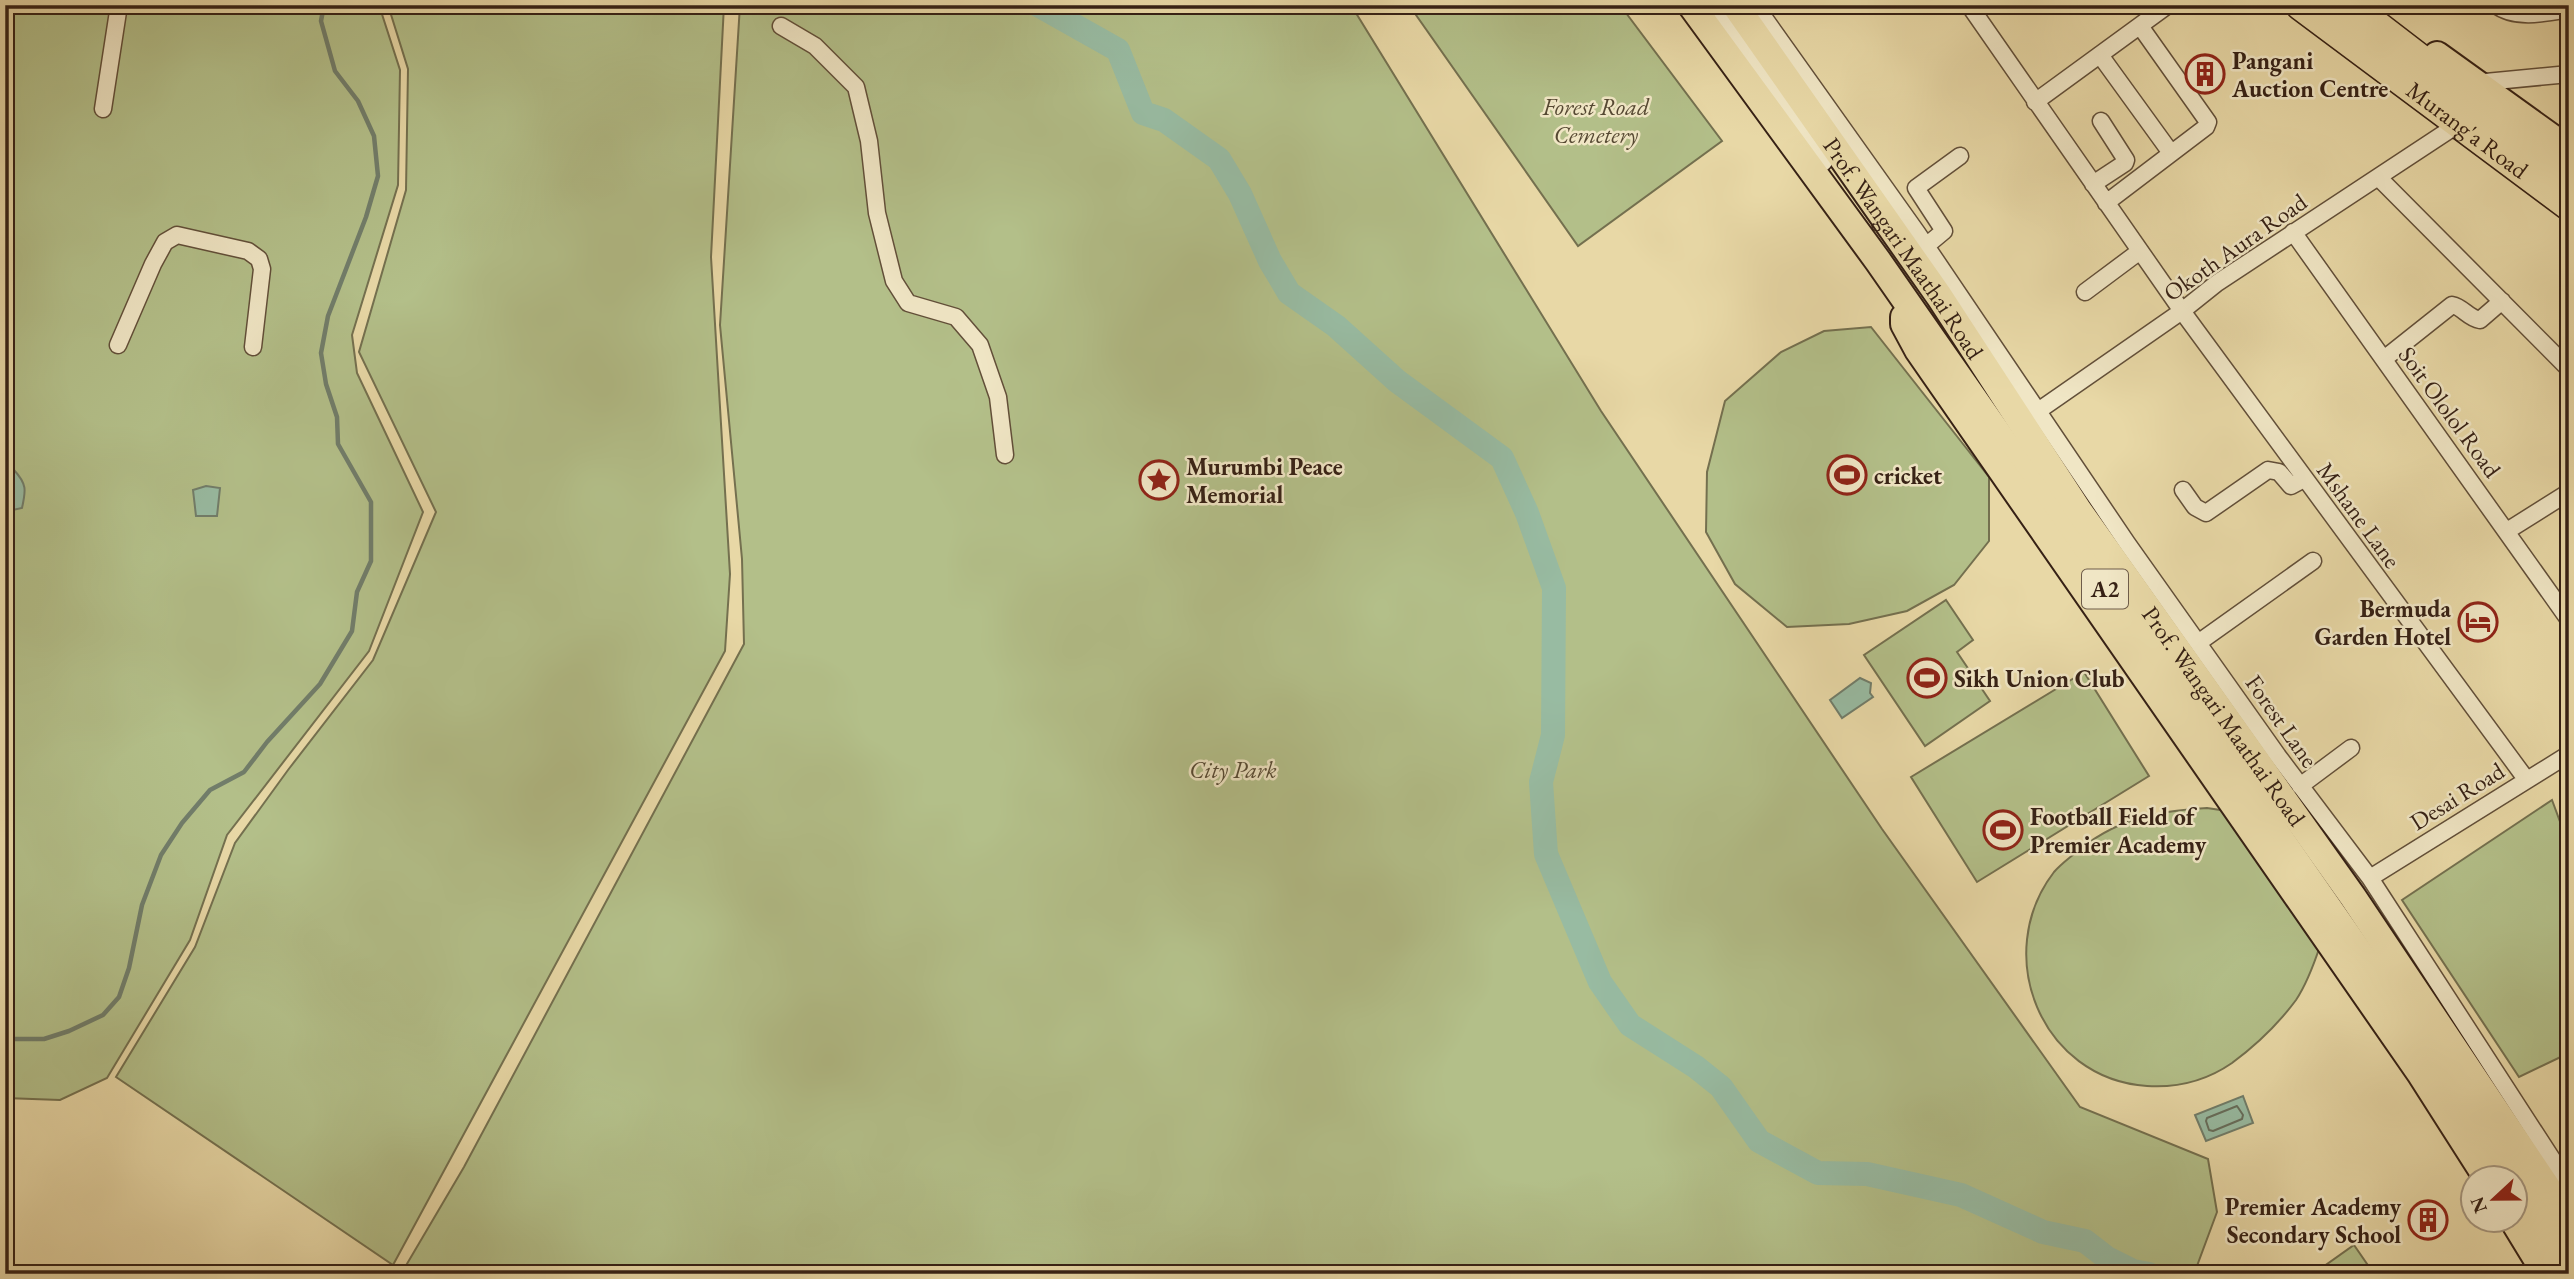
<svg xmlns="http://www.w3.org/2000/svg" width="2574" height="1279" viewBox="0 0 2574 1279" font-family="'EB Garamond',serif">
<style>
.green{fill:#b3bf89;stroke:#74704f;stroke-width:2}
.water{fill:#98bba2;stroke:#717d6a;stroke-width:2}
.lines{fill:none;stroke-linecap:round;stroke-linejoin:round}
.shore{stroke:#676e5c;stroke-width:2}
.stream{stroke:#717d6a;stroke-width:4.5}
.river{stroke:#98bba2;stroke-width:24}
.street-casing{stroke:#624f39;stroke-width:19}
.secondary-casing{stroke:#362115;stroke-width:26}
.primary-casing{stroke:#362115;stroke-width:30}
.highway-casing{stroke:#362115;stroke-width:33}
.street{stroke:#f0e6c5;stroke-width:16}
.secondary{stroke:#f0e6c5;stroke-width:23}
.primary{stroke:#e8d8a6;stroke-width:26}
.highway{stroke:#e8d8a6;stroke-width:30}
.labels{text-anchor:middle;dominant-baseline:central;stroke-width:5;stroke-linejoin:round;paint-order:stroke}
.shield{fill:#f0e6c5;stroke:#6e5c4a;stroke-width:2}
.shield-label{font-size:23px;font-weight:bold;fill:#362115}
.poi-label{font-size:24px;font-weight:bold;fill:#362115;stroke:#f0e6c5;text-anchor:start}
.park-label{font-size:24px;font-style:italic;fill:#554832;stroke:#f0e6c5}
.street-label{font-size:24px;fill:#362115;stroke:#f0e6c5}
</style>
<rect width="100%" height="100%" fill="#e8d8a6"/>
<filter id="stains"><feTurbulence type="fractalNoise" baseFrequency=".00286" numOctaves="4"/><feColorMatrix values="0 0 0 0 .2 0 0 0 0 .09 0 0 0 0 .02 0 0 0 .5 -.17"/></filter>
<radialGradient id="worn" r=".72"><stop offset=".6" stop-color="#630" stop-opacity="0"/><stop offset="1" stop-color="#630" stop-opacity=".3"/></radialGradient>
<path class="green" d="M5,5H379L400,70L398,185L352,335L357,373L423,512L369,651L227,835L190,940L107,1078L60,1100L5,1098Z
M388,5H724L711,257L730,574L725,651L393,1265L116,1077L195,947L235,843L288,770L373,660L436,512L359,352L406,190L408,69Z
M740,5H1351L1601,411L1882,829L2080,1107L2208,1159L2217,1212L2194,1274H401L464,1167L744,644L742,559L720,325Z
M1409,5H1620L1722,141L1578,246Z
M1871,327L1989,477V541L1954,585L1907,611L1849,624L1787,627L1735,584L1706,532L1707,472L1725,401L1781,352L1824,331Z
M1946,600L1973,640L1957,652L1990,701L1925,746L1864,655Z
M2084,672L2149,776L1977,882L1911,777Z
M2552,800L2569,846V1053L2519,1077L2402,900Z
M2207,808L2227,811L2320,946C2314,964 2306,985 2296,1000C2279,1023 2255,1046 2232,1063C2206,1081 2178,1088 2147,1086C2041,1079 1991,954 2054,872C2060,865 2068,859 2074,854C2115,819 2155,811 2207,808Z
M2354,1245L2374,1274H2313Z"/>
<path class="water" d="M14,470C27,484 26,490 22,508L8,511L5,474Z
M206,486L220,488L217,516H196L193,490Z
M1860,678L1871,683L1870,693L1873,697L1842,718L1830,700Z
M2243,1096L2253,1123L2206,1141L2195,1115Z"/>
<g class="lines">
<path class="shore" d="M2237,1106L2243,1115L2242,1119L2213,1131L2209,1130L2206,1121L2207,1118Z"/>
<path class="stream" d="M5,1046L13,1039H44L69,1031L103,1015L119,997L129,968L142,905L161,855L182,823L210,790L244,772L267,742L320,684L352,631L357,592L371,561V502L338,444L337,417L326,384L321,353L328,316L366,217L378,176L374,136L358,101L335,71L321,21L324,5"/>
<path class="river" d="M1038,5L1118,50L1143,113L1164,120L1219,159L1240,194L1270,261L1289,293L1336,326L1397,381L1502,458L1527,513L1554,588L1553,735L1541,782L1546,854L1600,982L1630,1025L1696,1067L1721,1087L1759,1141L1818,1173L1867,1174L1961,1195L2043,1232L2085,1241L2107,1258L2133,1271L2149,1274"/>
<g class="street-casing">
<path id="street" d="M1755,5L1918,234L2127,543L2278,756L2370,878L2569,1185
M1969,5L2182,311L2526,779
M2496,5C2515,20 2546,13 2569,9
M781,26L815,46L856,87L869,141L877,213L894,281L908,303L956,317L980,345L998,397L1005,455
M2100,55L2171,153
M2475,83L2569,74
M2035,102L2168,5
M103,109L119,5
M2379,178L2569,369
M2093,184L2125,163L2126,160L2101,121
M2106,203L2206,127L2208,122L2140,26
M2293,232L2569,620
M1926,246L1944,231L1916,188L1960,156
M2085,292L2140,251
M118,345L153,264L165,242L177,235L248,251L259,259L262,269L253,347
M2384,359L2452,305C2463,307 2468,318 2480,320L2502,301
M2038,411L2182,311L2217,283L2460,123
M2183,490L2195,507L2206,513L2268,470L2279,472L2291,486L2304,479
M2507,531L2569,492
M2198,643L2313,561
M2300,786L2351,748
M2370,878L2569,754"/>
</g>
<g class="secondary-casing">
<path id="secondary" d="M1709,5L1821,160"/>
</g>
<g class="primary-casing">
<g id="primary">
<path d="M1691,5L1878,261L2452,1085L2511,1178"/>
<path id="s1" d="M1735,5L1939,296L2079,511L2353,897L2569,1220"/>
<path d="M2437,55L2569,150"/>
<path d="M1904,317V324L1918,350L2420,1073L2487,1178"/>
<path d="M2514,1182L2569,1265"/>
<path d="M2513,1220L2546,1274"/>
</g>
</g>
<g class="highway-casing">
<g id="highway">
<path id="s2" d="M2301,5L2569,205"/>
<path d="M2349,5L2569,174"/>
</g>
</g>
<use href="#street" class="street"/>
<use href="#secondary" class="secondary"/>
<use href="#primary" class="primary"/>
<use href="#highway" class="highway"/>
</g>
<defs>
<g id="building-ring" transform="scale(2.0125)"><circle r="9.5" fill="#f0e6c5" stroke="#8f2418" stroke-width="1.5"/><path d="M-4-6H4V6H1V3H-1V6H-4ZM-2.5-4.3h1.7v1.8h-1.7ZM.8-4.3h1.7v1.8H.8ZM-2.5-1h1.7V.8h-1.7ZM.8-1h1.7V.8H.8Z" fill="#8f2418"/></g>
<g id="stadium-ring" transform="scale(2.0125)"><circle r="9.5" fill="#f0e6c5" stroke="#8f2418" stroke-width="1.5"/><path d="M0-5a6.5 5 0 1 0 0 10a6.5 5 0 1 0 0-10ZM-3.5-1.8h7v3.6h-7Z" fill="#8f2418"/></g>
<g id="sight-ring" transform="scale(2.0125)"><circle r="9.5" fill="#f0e6c5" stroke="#8f2418" stroke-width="1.5"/><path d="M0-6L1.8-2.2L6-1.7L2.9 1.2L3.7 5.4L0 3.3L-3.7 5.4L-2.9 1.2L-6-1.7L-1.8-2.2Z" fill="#8f2418"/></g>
<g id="hotel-ring" transform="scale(2.0125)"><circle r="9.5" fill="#f0e6c5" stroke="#8f2418" stroke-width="1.5"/><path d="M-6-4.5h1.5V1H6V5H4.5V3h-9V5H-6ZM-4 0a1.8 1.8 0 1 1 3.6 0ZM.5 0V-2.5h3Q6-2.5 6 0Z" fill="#8f2418"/></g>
</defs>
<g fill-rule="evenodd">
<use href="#building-ring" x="2205" y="74"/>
<use href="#stadium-ring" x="1847" y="475"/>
<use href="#sight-ring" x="1159" y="480"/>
<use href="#hotel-ring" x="2478" y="622"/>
<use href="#stadium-ring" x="1927" y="678"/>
<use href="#stadium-ring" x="2003" y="830"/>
<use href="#building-ring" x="2428" y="1220"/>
</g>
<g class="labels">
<rect class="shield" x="2082" y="569.5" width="46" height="39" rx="5"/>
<g class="shield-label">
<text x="2105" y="589">A2</text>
</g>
<g class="poi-label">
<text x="2232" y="60">Pangani<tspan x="2232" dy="28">Auction Centre</tspan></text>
<text x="1186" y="466">Murumbi Peace<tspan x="1186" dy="28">Memorial</tspan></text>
<text x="1874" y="475">cricket</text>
<text x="2451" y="608" text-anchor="end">Bermuda<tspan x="2451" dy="28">Garden Hotel</tspan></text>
<text x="1954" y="678">Sikh Union Club</text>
<text x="2030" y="816">Football Field of<tspan x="2030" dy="28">Premier Academy</tspan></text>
<text x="2401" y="1206" text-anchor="end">Premier Academy<tspan x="2401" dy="28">Secondary School</tspan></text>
</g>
<g class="park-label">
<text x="1596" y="106">Forest Road<tspan x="1596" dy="28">Cemetery</tspan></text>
<text x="1233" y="769">City Park</text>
</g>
<g class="street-label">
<text stroke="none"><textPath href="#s2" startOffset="208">Murang'a Road</textPath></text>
<text transform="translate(2235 247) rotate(-35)">Okoth Aura Road</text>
<text stroke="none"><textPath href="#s1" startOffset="296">Prof. Wangari Maathai Road</textPath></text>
<text transform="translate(2450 412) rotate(54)">Soit Ololol Road</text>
<text transform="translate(2359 515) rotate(54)">Mshane Lane</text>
<text stroke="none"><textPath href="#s1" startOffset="863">Prof. Wangari Maathai Road</textPath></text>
<text transform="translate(2282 721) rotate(55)">Forest Lane</text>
<text transform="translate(2457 796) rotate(-32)">Desai Road</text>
</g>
</g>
<rect width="2574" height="1279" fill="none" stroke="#e8d8a6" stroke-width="28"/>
<rect x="7" y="7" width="2560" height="1265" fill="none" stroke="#362115" stroke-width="3.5"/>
<rect x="14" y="14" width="2546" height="1251" fill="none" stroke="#362115" stroke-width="2"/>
<g transform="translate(2494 1199) rotate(248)"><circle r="33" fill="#f0e6c5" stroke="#a6977f" stroke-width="2"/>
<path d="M0-5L12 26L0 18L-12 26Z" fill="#8f2418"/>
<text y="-10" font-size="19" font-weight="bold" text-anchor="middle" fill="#362115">N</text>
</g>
<rect width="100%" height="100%" filter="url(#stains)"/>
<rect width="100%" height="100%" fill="url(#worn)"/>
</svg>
